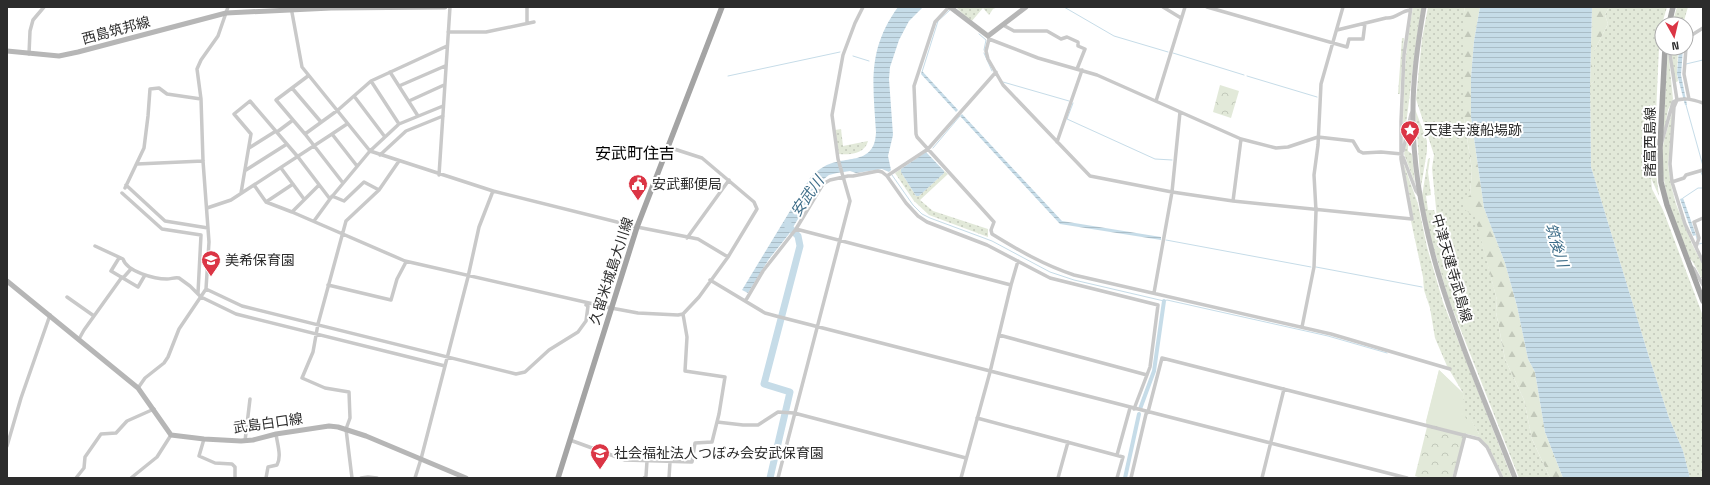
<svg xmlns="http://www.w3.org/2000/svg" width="1710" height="485" viewBox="0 0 1710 485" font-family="'Space Grotesk','Noto Sans JP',sans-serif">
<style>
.grass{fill:url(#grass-dots)}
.forest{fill:url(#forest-firs)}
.park{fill:url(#park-crowns)}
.pitch{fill:#e2e9d9}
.water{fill:url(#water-rules)}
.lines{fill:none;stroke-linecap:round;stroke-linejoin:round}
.stream{stroke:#c6dce8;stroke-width:1}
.canal{stroke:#c6dce8;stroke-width:4}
.river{stroke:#c6dce8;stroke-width:7}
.minor{stroke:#c9c9c9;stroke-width:3.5}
.secondary{stroke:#b6b6b6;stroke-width:5}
.primary{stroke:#a4a4a4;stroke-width:5.5}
.labels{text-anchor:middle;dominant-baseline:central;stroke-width:4;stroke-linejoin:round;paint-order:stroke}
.street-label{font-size:14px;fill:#2c2c2c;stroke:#fff}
.poi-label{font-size:14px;fill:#2c2c2c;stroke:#fff;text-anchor:start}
.water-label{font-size:15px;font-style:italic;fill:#3f6e89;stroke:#fff}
.quarter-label{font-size:16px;fill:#000;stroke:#fff}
</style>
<defs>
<pattern id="grass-dots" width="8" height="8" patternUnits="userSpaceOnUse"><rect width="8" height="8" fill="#e2e9d9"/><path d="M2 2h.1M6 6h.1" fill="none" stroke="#c2c8ba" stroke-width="1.8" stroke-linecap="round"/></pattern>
<pattern id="forest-firs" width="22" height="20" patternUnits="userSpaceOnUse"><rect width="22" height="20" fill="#e2e9d9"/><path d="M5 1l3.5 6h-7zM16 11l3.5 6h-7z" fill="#c2c8ba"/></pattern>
<pattern id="park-crowns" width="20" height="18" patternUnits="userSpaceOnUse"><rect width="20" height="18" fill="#e2e9d9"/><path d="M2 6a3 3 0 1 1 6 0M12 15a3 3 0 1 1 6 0" fill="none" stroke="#c2c8ba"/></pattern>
<pattern id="water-rules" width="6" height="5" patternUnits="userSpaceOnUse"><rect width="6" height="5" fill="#c6dce8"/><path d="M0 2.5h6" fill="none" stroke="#aabdc7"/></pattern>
</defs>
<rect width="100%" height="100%" fill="#fff"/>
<path class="grass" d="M956,7H998L993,9L989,15L983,8L971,22Z
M1413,7H1422C1413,52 1411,98 1403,143C1403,97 1404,52 1413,7Z
M1428,7H1465L1464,12V118L1472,170L1470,195L1497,300L1496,312L1505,359L1524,400L1532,439L1550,478H1519L1449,300L1429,232L1422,196L1428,159L1430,158L1428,172L1431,195L1426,196L1428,210H1434L1437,218L1432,168L1434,155L1416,99L1422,39Z
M1609,7H1667L1662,24L1659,47L1654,159L1659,196L1651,178L1652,189L1663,210L1703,316V478H1690L1683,451L1669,418L1649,357L1591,167L1590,84L1594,82V51L1608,24L1605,15Z
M1677,7H1688L1683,24H1672Z
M1402,38H1404L1400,94H1398Z
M1671,48H1678L1677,75L1678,81L1675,83Z
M1668,49L1673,99L1668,110L1663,137Z
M1415,109L1427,141V151L1421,187Z
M1673,109L1668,165L1671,185L1676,204L1692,244L1703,265V281L1693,262L1690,259C1677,225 1661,191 1662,153C1663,139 1670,123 1673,109Z
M1411,119V144L1408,146V151L1412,154L1415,183L1404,154Z
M841,129L843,146L868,141C865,154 849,155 839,154L835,130Z
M1403,162L1418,204L1427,247L1443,302L1512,478H1504L1488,446L1479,437V434L1468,415L1466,432L1463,393L1447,366L1435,338L1430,308L1424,290L1423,277L1411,221L1412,220C1412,201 1406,181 1403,162Z
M901,169V172L916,196H919L944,173V171L948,174L920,200L933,211L988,229V237L929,215L914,201L895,173Z"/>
<path class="forest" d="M1465,7H1480L1474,41L1471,78V117L1484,208L1505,263L1517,306L1528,359L1535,372L1545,432L1563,478H1550L1532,439L1524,400L1505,359L1496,312L1497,300L1475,217L1464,209V201L1470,195L1472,170L1464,118V12Z
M1592,7H1609L1605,15L1608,24L1594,51V82L1590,84Z"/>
<path class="park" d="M1220,85L1239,91L1231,118L1213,112Z
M1439,370L1463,393L1466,418V432L1452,478H1421L1415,476L1427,427L1426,423Z"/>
<path class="pitch" d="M1439,370L1463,393L1466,425L1468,414L1479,434V437L1428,424L1426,421Z"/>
<path class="water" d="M898,7H923L909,21L899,40L890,67L889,79L893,135L888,156L891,170L889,172L882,169L856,173L850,171L837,173L829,175L820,182L789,234L769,259L748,293L742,290L810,178C815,173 819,169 825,166C846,155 875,166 876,132C873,83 867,50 898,7Z
M1480,7H1592L1590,84L1591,167L1649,357L1669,418L1683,451L1690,478H1563L1545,432L1535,372L1528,359L1517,306L1505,263L1484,208L1471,117V78L1474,41Z
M1679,48H1683L1681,75L1687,105H1685L1677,74Z
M922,71L958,110L956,112L921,74Z
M962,114L1062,221L1161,237V240L1060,224L960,116Z
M926,152L944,171V173L919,196H916L901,172V169Z
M1683,198L1696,235L1693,236L1680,199Z"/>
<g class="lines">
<path class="stream" d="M1064,7L1114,36L1168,52
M979,34L986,40L984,50
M984,53L992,71
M1173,53L1244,75
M853,56L869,61
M1686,64L1703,60
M922,72L938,21L950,10
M728,76L840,52
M1247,76L1317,97
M1003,82L1069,101
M1073,103L1067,119L1155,159L1172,160
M1686,105L1703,166
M933,148L960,116
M1701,172L1703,177
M892,175L913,205L922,214L930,218L992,241L1050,272L1074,280L1164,301L1167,300L1328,336L1387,353
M1683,198L1698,188H1703
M1696,235L1697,239
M1166,240L1311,267
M1699,244L1703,243
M1316,267L1422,287"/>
<path class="canal" d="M1140,409L1154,371L1164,301
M1125,478L1139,414"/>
<path class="river" d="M770,478L790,392L764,384L800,246L798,236L787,225L788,222"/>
<path class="minor" d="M291,7L302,67L370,151L493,191L637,227L698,239L728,257
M527,7V23
M949,7L935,22L914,86L916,134L917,137L994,222L991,230L992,234C1018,250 1044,265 1074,275L1331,334L1450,369
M1163,7L1181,18
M1207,7L1347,47L1349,39H1363L1365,23
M1003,25L1014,31H1047L1061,39L1067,37L1078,42V46L1085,49L1077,69
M1337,30L1386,18C1397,19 1400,11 1410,10
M448,32H486L534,22
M988,36L989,39L986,51L988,59L1003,85L1090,176L1172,192L1233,201L1412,219L1401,159V121L1404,55L1411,7
M989,39L1038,58L1097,75L1241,139L1276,148L1288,147L1318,137L1353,141L1359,151L1363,153L1381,152L1402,154
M1686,45L1687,38L1703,28
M1669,48L1677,100L1674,107L1670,164L1672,182L1685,224L1703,262
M1686,48L1684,74L1689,99
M29,54L30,31L33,20L44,7
M390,72L418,116
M371,81L399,124
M399,86L445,66
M292,88L321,122
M354,96L385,137
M409,101L444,85
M1156,101L1185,7
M293,120L305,134L338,110L371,81L447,46
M277,132L293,120L276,100L308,76
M305,134L343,183
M332,134L347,124
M1057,142L1082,70
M1661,145L1673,102C1682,96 1694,100 1703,103
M249,148L276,131
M1403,151L1411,114L1413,111
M380,155L406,131L443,116
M1403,157L1416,191L1419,195
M137,164L203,161
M281,168L304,199
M246,170L287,144
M439,175L450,7
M887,176L928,149L996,72
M1672,182L1684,178L1686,175L1703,170
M126,185L165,221L208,228
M254,185L266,202L292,212L405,261L611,308L638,313L678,315L683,314L699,297L728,257L757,209L754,202L702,158L668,147
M125,188L144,148L148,116L150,89L159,88L167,94L201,99
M122,193L162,229L201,235L198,293
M241,193L251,134L234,114L250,101L298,157L330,199
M332,196L344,201L364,182L379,190
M1233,201L1241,139
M266,202L293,184
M207,208L231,200L332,134L357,166
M292,212L319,185
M314,221L330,199L370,151L399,124L443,106
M796,229L1011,285L990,372L961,478
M687,238L729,180
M95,246L123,259C127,272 155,279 167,279C171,279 175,277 179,278L190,286L201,297L236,314L445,366
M1696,247L1699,238L1694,222L1703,218
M119,258L111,271L138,287L145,275
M1690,266L1694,269L1703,285
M123,278L131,269
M710,280L765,313L776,316L1407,478
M328,285L391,300L397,279L406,262
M1011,285L1018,261
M206,289L242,306L516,374L525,372L549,350L578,332L586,321L588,306L586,305L587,303
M1154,293L1172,192L1180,112
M67,297L94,316
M746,300L763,271L796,229L823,184L830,180L848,176H853L878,171L882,172L887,176L906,203L918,216L927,222L987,245L1050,278L1158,305L1150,367L1134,409
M1302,327L1314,267L1316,211L1314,175L1318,145L1321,84L1343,7
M999,335L1147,375
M79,339L84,330L122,277
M138,388L145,378L164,363L168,357L179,329L206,289L209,242L203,161L201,99L197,69L201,60L218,36L228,7
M977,418L1123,457L1117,478
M717,422L743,425H758L778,412L794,413L966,458
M204,439L199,456L215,463L232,464L235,467V478
M570,440L625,460L692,462L695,443L712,442L719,414L725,377L685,371L687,337L683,314
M245,441L250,399
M7,446L21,398L50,315
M1117,455L1130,408
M76,478L84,468L85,457L101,434L116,433L127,421L154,409
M131,478L157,457L171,435
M266,478L268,467L277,465C282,456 277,443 276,434
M352,478L346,429L350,418L349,392L325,388L302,378L313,352L318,324L346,221L379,190L399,161
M361,478L368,477L377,478
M415,478L421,459L468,277L479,227L493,191
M644,478L646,476L647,461
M669,478L670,462
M778,478L850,201L838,159L832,115L843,55L855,23L863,7
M1058,478L1068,442
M1131,478L1146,414L1148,412L1162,358L1479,439L1487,447L1502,478
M1262,478L1284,389
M1454,478L1465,435"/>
<path class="secondary" d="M950,7L988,36L1026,7
M1424,7C1418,41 1413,75 1413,109C1411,240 1469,359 1515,478
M7,51L59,56L78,52L226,13L331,8L445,7
M7,281L138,388L171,435L204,439L241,441L253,440L276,434L329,426L338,427L366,436L466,478"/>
<path class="primary" d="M1669,24L1673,7
M1665,48L1660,148L1661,182L1667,205L1703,301
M558,478L637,227L722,7"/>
</g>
<defs>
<g id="sight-pin" transform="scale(1)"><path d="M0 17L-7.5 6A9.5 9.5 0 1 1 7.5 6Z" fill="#db3545" stroke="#fff"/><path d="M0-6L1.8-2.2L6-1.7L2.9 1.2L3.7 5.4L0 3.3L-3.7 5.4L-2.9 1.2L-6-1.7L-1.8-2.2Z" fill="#fff"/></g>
<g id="civic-pin" transform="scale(1)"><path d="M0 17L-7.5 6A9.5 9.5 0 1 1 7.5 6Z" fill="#db3545" stroke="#fff"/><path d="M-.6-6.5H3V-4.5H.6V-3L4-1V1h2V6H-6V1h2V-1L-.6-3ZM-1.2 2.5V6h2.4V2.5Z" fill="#fff"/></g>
<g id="school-pin" transform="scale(1)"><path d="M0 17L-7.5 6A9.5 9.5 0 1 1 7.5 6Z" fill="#db3545" stroke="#fff"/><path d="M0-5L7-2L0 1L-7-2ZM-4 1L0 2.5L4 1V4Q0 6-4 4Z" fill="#fff"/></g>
</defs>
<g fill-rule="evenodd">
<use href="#sight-pin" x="1410" y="130"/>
<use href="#civic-pin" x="638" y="184"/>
<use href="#school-pin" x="211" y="260"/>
<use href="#school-pin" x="600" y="453"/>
</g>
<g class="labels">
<g class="street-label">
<text transform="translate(116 30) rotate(-15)">西島筑邦線</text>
<text transform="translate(1650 142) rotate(-90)">諸富西島線</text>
<text transform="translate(1452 268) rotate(74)">中津天建寺武島線</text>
<text transform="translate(611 271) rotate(-72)">久留米城島大川線</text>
<text transform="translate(268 423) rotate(-8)">武島白口線</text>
</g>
<g class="poi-label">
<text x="1424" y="130">天建寺渡船場跡</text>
<text x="652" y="184">安武郵便局</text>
<text x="225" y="260">美希保育園</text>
<text x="614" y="453">社会福祉法人つぼみ会安武保育園</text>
</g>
<g class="water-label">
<text transform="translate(807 196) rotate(-55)">安武川</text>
<text transform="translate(1557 245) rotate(73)">筑後川</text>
</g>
<g class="quarter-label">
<text x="635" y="153">安武町住吉</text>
</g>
</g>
<rect width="1710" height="485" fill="none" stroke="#2c2c2c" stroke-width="16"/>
<g transform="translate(1674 36) rotate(172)"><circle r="19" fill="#ffffff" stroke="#ababab"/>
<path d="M0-3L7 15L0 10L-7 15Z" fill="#db3545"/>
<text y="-6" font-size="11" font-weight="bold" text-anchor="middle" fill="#2c2c2c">N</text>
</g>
</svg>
